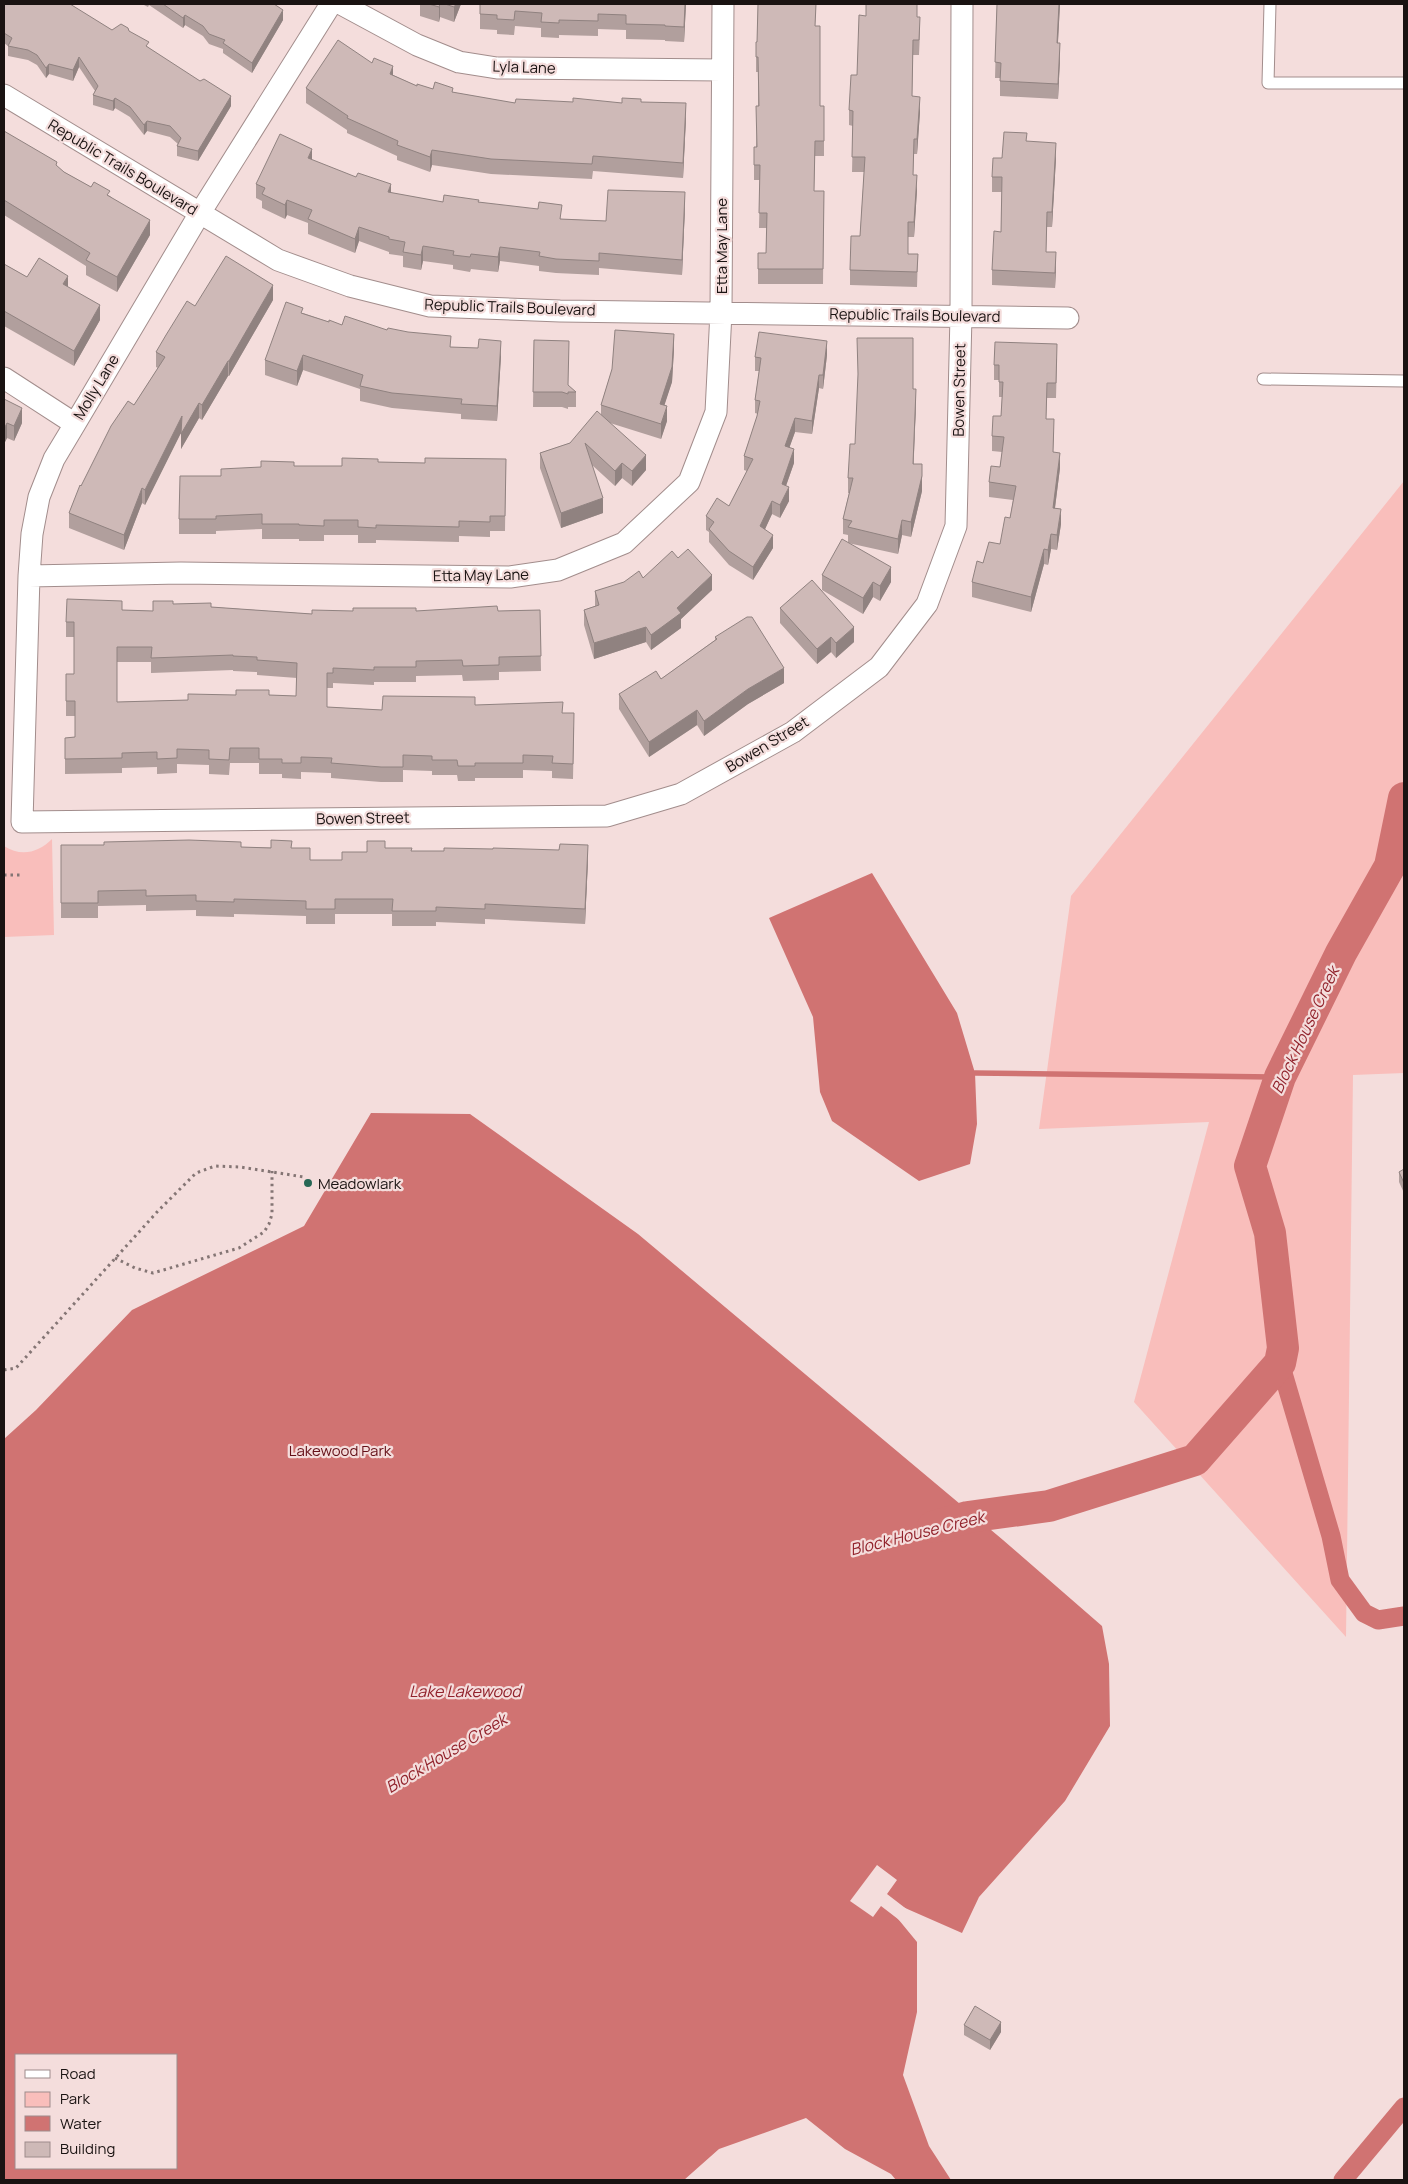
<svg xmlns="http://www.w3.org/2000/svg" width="1408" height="2184" viewBox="0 0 1408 2184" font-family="Manrope,sans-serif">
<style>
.green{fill:#f9bebb}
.water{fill:#d07372;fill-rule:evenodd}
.pier{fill:#f4dddc}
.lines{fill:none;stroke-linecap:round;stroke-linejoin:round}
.stream{stroke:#d07372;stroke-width:5.5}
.canal{stroke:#d07372;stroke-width:19}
.river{stroke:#d07372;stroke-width:32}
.service-casing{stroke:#a28d8c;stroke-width:13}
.minor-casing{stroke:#a28d8c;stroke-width:23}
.path{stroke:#847574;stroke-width:3;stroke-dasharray:2.5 4;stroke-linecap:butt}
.service{stroke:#fff;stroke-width:11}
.minor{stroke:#fff;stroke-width:21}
.wall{fill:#b19f9d;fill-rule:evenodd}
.shaded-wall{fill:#908280}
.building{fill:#ceb9b7;stroke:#908280;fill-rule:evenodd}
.poi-dot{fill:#276755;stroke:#f4dddc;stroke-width:2}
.labels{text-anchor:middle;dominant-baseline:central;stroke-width:4.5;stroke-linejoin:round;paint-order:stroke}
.street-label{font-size:15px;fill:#1a1312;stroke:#f4dddc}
.poi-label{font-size:15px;fill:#1a1312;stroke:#f4dddc;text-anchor:start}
.park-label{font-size:15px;fill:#651018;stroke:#f4dddc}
.water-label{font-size:16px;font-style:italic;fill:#91222b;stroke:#f4dddc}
</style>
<rect width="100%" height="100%" fill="#f4dddc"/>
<path class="green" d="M1404,481V1073L1353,1075L1346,1637L1134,1402L1209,1122L1039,1129L1071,896Z
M52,839L54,935L4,937V846C21,857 38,853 52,839Z"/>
<path class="water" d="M872,873L957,1013L975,1073L977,1124L970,1164L919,1181L832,1121L820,1092L813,1017L769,918Z
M371,1113L470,1114L638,1234L1003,1540L1102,1626L1109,1664L1110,1726L1065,1801L979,1897L962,1933L880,1897L917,1942V2012L903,2075L929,2146L951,2180H896L891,2174L845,2149L806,2118L719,2149L684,2180H4V1439L36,1410L132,1310L304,1226ZM16,2055H176V2168H16Z"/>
<path class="pier" d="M877,1865L897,1880L887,1894L913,1914L888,1902L907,1926L881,1906L873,1917L850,1901Z"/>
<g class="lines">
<path class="stream" d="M975,1073L1280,1077"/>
<path class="canal" d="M1280,1363L1331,1536L1340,1580L1364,1613L1378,1620L1404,1616
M1343,2180L1404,2107"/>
<path class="river" d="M933,1527L968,1517L1049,1506L1195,1460L1280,1363L1283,1348L1270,1233L1250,1166L1280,1077L1341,953L1390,866L1404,798"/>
<g class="service-casing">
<path id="service" d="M1270,4L1268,83H1404
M1263,379L1404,381"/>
</g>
<g class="minor-casing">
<path id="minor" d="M331,4L200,213L75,424L54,459L39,497L32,534L29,576L22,822L607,816L681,794L793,732L879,667L927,604L956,526L961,315L962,4
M341,4L417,45L459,62L497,68L722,70
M4,95L278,260L350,286L430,306L560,311L1068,318
M4,378L75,424
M29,576L181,573L510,577L558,570L624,543L689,482L716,412L721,312L723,4"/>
</g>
<path class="path" d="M4,875H20
M115,1258L135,1268L153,1273L239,1248L264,1232L269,1224L272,1214V1171
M4,1370L16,1368L158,1211L196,1173L215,1166L240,1167L304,1177"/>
<use href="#service" class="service"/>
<use href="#minor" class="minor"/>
</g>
<path class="wall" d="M4,4L112,30L129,31L149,48L231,106L198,161L177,156V146L178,144L170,137L147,131L144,135L130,117L115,108L113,111L93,105V95L95,91L79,67L73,81L49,74L46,78L37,65L28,60L8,56V46L4,43Z
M142,4H274L283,20L252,73L223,53V49L209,44L203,36L185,25L183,28L149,5L148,7Z
M420,4H461L454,22L440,17L439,22L420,16Z
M480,4H686L684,42L665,41V40L626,39V30L598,29V36L559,35V38L541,37V28L515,26L514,35L497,34V30L480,29Z
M758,4H816L815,26L820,106H824V156H815L814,191H824L823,284H758V253H766L767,228H759L760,180H754V147H756L758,106V72H756V42H757Z
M997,4H1060L1058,43L1060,58L1058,99L1000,96V78H995Z
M866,16L917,17L920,32L919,55H913L912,96L920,112L917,154H914L913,175L917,190L914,237H908V254H918L917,287L850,285V270L860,236L864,172H852L853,126L849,125V110L857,75Z
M372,63L393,75L417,86L515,103L573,102L622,103L641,102L686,118L683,178L593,171L592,179L491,174L432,165L430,172L397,160V156L347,133V130L306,103V88Z
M4,131L64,172L91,187L110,196L150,235L117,292L86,275V266L4,215Z
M1027,141L1056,158L1052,227H1047L1046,252L1056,267L1055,288L992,285V270L1001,232L1002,192H992V177L1002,158Z
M312,160L391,193L443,202H479L562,219L606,221L685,207L682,275L599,268V275L556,273L539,271V266L500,261L498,272L471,269L470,272L453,269V265L423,261L421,270L403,267V256L389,254V252L359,241L355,253L308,234V223L287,215L285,219L262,208V201L256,198V184Z
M4,264L27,277L68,287L100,320L74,366L4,326Z
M273,300L229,376H228L202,420L199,418L181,449V432L145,505L142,503L124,550L69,528V513L81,486L158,368L156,367V352L195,306Z
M303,313L329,322L342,325L387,330L451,347L501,356L497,421L461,419V414L392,408L360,401V389L303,370L297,386L265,375V360Z
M534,340L568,386L576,392V407H568V409L562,407H533Z
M674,349L672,382L664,405L667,421L661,439L610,423L646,470L632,486L622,478L615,486L592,465L603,513L561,528L540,468V453L570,443L601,414V405L612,369Z
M827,355L823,389L819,388L812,434L795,432L789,448L794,463L786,486L789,501L780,518L772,514L765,529L773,548L753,580L729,565L709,542V532L706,530V516L729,506L747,471L744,470V456L758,414L755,413V400L759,371H755V357Z
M1057,359L1056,398H1047L1046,419L1054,434L1053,452L1060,468L1055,508L1061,524L1057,550L1051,549L1048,565L1044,564L1031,612L972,597V582L983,563L1000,544L1010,518L1013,500L989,497V482L1000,467L1002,452L992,451V436L1001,416L1002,397H999V380H994V365Z
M913,389L916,404L913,464L922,479V491L911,537L902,535L898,554L848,543L891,582L880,601L873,597L863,614L822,590V575L848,542V535L843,534V519L849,493H848V478L855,444Z
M4,399L22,423L14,441L7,438L4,444Z
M506,459L505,531H490V537L459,536V542L376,540V543H358V535H324V541H299V539H262V529L216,531V534H179V519L221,476L294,466H342L378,462L425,463Z
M678,558L712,590L681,619V628L651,650L646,642L594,659L584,625V610L595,606V591L643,578Z
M173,604L211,607L312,614L353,611H498L540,610L541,671L499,672V680L463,681L462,675L416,676V682H374V685L333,683V688H327V707L382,710L475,705L563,713L574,728L573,779L552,778V771L523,770V778H475V781H458L457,775H432V771L403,770V782H381L331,778V773L301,772V779L282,778V774H259V763H230L229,775L209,774V765L177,764V773L157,774V767L122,768V773L65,774V738L75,737V716H66V674H74V637H66V622L122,610L153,611ZM117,662H151V673L233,670V671L257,672V675L297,678L296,696L236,695L188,700L117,702Z
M780,608L854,642L836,658L831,652L817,664L780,623Z
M715,637L784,683L748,704L704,736L697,725L649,757L619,709V694L661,679L715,640Z
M61,845L241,847L292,848L310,860H342L367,852L385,848L412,851L588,860L585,924L485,919V924L436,922V926H392V914H335V924H306V916L234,914V917L196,916V910L146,911V905L98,906V918H61Z
M1404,1169V1193L1399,1182V1172Z
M964,2025L1001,2032L990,2050L964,2035Z"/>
<path class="shaded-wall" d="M440,4V17L439,22V7Z
M456,4H461L454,22V7Z
M685,4H686L684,42V27Z
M1059,4H1060L1057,58V43Z
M283,10V20L252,73V63Z
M185,15V25L183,28V18Z
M1060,43V58L1058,99V84Z
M79,57V67L73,81V70Z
M49,64V74L46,78V68Z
M393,66V81L390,74Z
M231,96V106L198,161V151Z
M920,97V112L917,154V139Z
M115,98V108L113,111V101Z
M686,103V118L683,178V163Z
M147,121V131L144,135V125Z
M1056,143V158L1052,227V212Z
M312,149V164L308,158Z
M432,150V165L430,172V157Z
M917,175V190L914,237V222Z
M391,184V199L388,192Z
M685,192V207L682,275V260Z
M287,200V215L285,219V205Z
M150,220V235L117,292V277Z
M359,227V241L355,253V239Z
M423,246V261L421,270V255Z
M500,247V261L498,272V257Z
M1056,252V267L1055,288V273Z
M68,276V291L63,284Z
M273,285V300L229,376V361Z
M100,305V320L74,366V351Z
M674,334V349L672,382L660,419V404Z
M501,341V356L497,421V406Z
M827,341V355L823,389V375Z
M303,355V370L297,386V371Z
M228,361V376L202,420V405Z
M819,375V388L812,434V421Z
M916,389V404L913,479V464Z
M199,403V418L181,449V434Z
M667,406V421L661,439V424Z
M22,408V423L14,441V426Z
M182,416V431L145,505V490Z
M795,418V432L785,460V446Z
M7,423V438L4,444V429Z
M794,449V463L782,497V484Z
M1060,453V468L1053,523V508Z
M646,455V470L632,486V471Z
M622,463V478L615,486V471Z
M922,464V491L911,537V522Z
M789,487V501L780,518V505Z
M142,488V503L124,550V535Z
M603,498V513L561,528V513Z
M772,501V514L760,540V526Z
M1061,509V524L1057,550V535Z
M902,520V535L898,554V539Z
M1051,534V549L1048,565V550Z
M773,535V548L753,580V567Z
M1044,549V564L1031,612V597Z
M891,567V582L880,601V586Z
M712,575V590L681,619V628L651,650V635L677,608Z
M873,582V597L863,614V598Z
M646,627V642L594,659V643Z
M854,627V642L836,658V643Z
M831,637V652L817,664V649Z
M784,668V683L748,704L704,736V721L748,689Z
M697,710V725L649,757V742Z
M588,845V860L585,924V909Z
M1001,2022V2032L990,2050V2040Z"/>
<path class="building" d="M4,4H70L112,30L121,24L128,28L129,31L149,42L146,46L200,81L204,79L231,96L198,151L177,146L181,138L170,126L147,121L144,125L130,107L115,98L113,101L93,95L98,86L79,57L73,70L49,64L46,68L37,55L28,50L8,46L12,38L4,33Z
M163,4H274L283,10L252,63L223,43L225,40L209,34L203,26L185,15L183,18Z
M429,4H440L439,7Z
M445,4H456L454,7Z
M480,4H685L684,27L665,26V25L626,24V15L598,14V21L559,20V23L541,22L542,13L515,11L514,20L497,19V15L480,14Z
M758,4H816L815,26H820V106H824V141H815L814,191H824L823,269H758V253H766L767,213H759L760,165H754V147H757L756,106H759L758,57H756V42H757Z
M866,4H917V17H920L919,40H913L912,96L920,97L917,139H914L913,175H917L914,222H908V254H918L917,272L850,270L851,236H860L865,157H852L853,111L849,110L851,75H857L859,15L866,16Z
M997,4H1059L1057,43H1060L1058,84L1000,81L1001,63L995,62Z
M338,40L372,63L374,58L393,66L390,74L417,86V84L433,89L435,82L453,88L452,92L515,103L516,99L573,102V98L622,103V98L641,99V102L686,103L683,163L593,156L592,164L491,159L432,150L430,157L397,145L398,141L347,118L348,116L306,88Z
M4,131L57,162L56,165L64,172L91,187L94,182L110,191L107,195L150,220L117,277L86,260L90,253L4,200Z
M1004,132L1027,133L1026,141L1056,143L1052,212H1047L1046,252H1056L1055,273L992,270L994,231L1001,232L1002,177H992L993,158H1002Z
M280,134L312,149L308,158L356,177L358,173L391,184L388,192L443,202L444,195L479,200L478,202L538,209L539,202L562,205L560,219L606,221L608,190L685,192L682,260L599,253V261L556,259L539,256L540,252L500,247L498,257L471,254L470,257L453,255L454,251L423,246L421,255L403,252L405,242L389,239V237L359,227L355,239L308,219L312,210L287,200L285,205L262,194L265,188L256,184Z
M226,256L273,285L229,361H228L202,405L199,403L181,434L182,416L145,490L142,488L124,535L69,513L80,485L81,486L111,426L128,401L134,405L165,357L156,352L166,335L187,301L195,306Z
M39,258L68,276L63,284L100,305L74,351L4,311V264L27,277Z
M286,302L303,308L301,313L329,322V320L342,325L345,316L387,330L388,328L408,332L451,336L450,347L478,348L479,339L501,341L497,406L461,404L462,399L392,393L360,386L363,375L303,355L297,371L265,360Z
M615,330L674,334L672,367L660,404L667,406L661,424L601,405L612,369Z
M759,332L827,341L823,375H819L812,421L795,418L785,446L794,449L782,484L789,487L780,505L772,501L760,526L773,535L753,567L729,551L709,529L714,522L706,516L717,498L729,506L753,459L744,456L757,416L760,401L755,400L761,358L755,357Z
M857,338H913V389H916L913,464H922V476L911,522L902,520L898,539L848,527L852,521L843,519L853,478H848L850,444H855L858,374Z
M534,340L569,341L568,385L576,392H568V394L562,392H533Z
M995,342L1057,344L1056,383H1047L1046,419H1054L1053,452L1060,453L1053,508L1061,509L1057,535L1051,534L1048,550L1044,549L1031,597L972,582L977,561L983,563L989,542L1000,544L1005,517L1010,518L1016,486L989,482L991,466L1000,467L1004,437L992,436L993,416H1001L1003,382H999V365H994Z
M4,399L22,408L14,426L7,423L4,429Z
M597,411L646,455L632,471L622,463L615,471L585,443L603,498L561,513L540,453L570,443Z
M342,458L378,459V462L425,463V458L506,459L505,516H490V522L459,521V527L376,525V528L358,527V520H324V526L299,525V524H262V514L216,516V519H179L180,476H221V469L261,467V461L294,462V466H342Z
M842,539L891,567L880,586L873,582L863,598L822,575Z
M688,549L712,575L677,608L681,613L651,635L646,627L594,643L584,610L599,605L595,591L624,582L639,571L643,578L672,551L678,558Z
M812,580L854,627L836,643L831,637L817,649L780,608Z
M67,599L122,601V610L153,611V601H173V604L211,603V607L312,614V610L353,611V608H416V611L497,606L498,611L540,610L541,656L499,657V665L463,666L462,660L416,661V667H374V670L333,668V673H327V707L382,710L383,696L475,697V705L563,702L562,713H574L573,764L552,763L553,756L523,755V763H475V766H458L457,760H432V756L403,755V767H381L331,763L332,758L301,757V763H282V759H259V748H230L229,760L209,759V750L177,749V758L157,759V752L122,753V758L65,759V738L75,737V701H66V674H74V622H66ZM117,647H152L151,658L233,655V656L257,657V660L297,663L296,696L269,695V690H236V695L188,694V700L117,702Z
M747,617H752L784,668L748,689L704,721L697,710L649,742L619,694L656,671L661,679L717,639L715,637Z
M189,840L241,842V847L271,848V840L292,841L291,848H310V860H342V852H367V841H385V848H412L411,851H444V848L493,849V848L559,850L560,844L588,845L585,909L485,904V909L436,907V911H392L393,899H335V909H306V901L234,899V902L196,901V895L146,896V890L98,891V903H61V845H104V842Z
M1404,1169V1183L1399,1172Z
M975,2006L1001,2022L990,2040L964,2025Z"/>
<circle class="poi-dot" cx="308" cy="1183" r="5"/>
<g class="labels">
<g class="street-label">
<text transform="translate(524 67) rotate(2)">Lyla Lane</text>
<text transform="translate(123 167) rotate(31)">Republic Trails Boulevard</text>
<text transform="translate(721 246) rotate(-90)">Etta May Lane</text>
<text transform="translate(510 307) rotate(2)">Republic Trails Boulevard</text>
<text transform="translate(915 315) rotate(1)">Republic Trails Boulevard</text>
<text transform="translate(96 387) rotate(-59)">Molly Lane</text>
<text transform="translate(959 390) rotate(-89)">Bowen Street</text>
<text transform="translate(481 575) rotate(-1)">Etta May Lane</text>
<text transform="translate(767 744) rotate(-31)">Bowen Street</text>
<text transform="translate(363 818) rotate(-1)">Bowen Street</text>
</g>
<g class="poi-label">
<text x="318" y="1183">Meadowlark</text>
</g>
<g class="park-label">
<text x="340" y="1450">Lakewood Park</text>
</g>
<g class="water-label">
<text transform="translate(1305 1030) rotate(-65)">Block House Creek</text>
<text transform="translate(917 1533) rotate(-14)">Block House Creek</text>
<text x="465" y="1691">Lake Lakewood</text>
<text transform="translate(446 1753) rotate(-31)">Block House Creek</text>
</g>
</g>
<rect width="1408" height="2184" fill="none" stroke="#1a1312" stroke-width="10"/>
<rect x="15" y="2054" width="162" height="115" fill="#f4dddc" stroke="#9d8c8b"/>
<rect x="25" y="2070" width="25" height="8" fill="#ffffff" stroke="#9d8c8b"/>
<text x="60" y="2079" font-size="15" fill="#1a1312">Road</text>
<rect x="25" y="2092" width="25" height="15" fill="#f9bebb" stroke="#9d8c8b"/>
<text x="60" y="2104" font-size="15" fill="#1a1312">Park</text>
<rect x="25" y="2116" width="25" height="15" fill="#d07372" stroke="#9d8c8b"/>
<text x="60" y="2129" font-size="15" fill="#1a1312">Water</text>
<rect x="25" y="2142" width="25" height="15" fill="#ceb9b7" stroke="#9d8c8b"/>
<text x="60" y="2154" font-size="15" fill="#1a1312">Building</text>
</svg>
